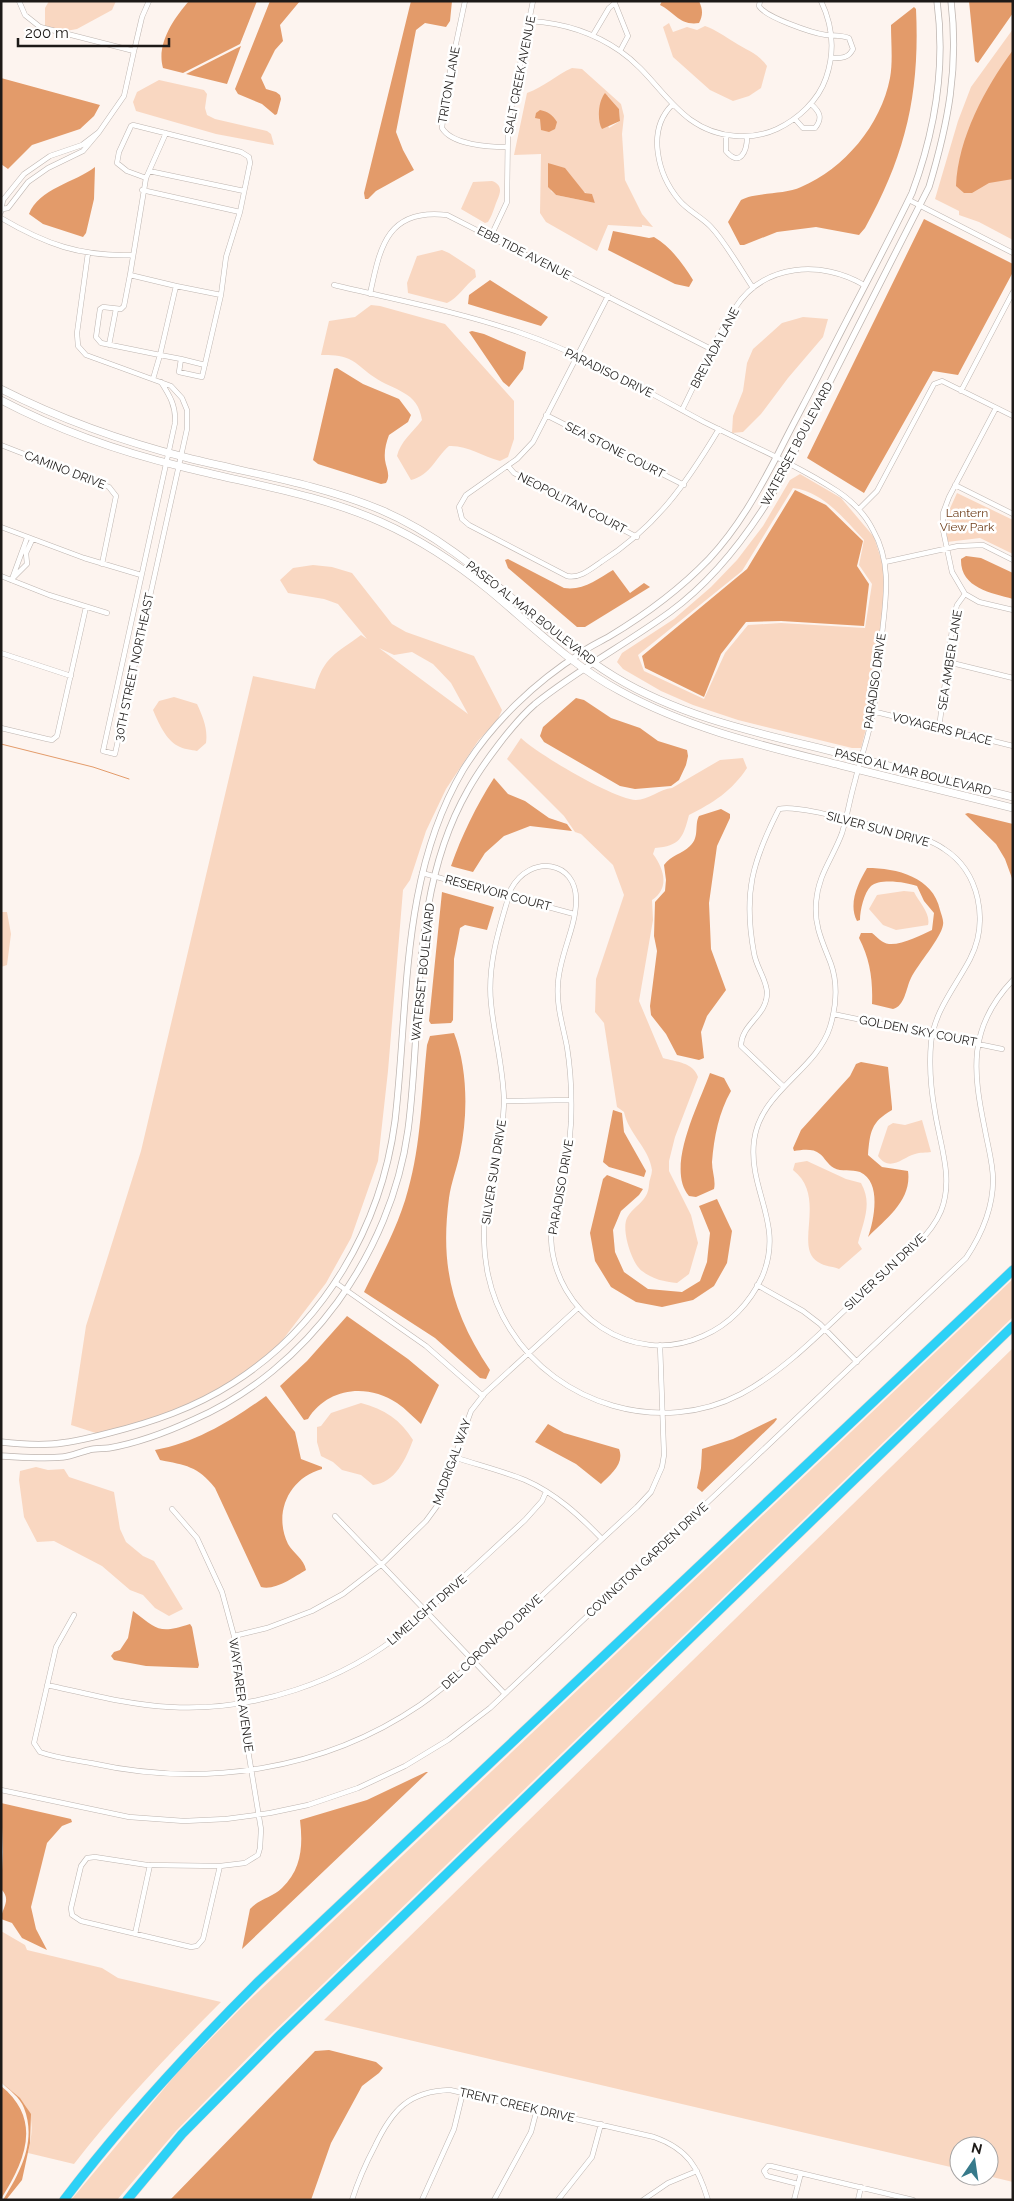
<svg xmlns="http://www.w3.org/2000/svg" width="1014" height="2201" viewBox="0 0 1014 2201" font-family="Raleway,sans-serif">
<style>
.green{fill:#f9d7c1;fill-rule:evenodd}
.water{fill:#e39b6a}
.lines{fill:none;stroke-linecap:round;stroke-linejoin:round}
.stream{stroke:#e39b6a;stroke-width:1}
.minor-casing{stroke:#beb5b0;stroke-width:5.5}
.tertiary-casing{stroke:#beb5b0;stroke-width:7}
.secondary-casing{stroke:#beb5b0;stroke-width:8}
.motorway-casing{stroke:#d2d1d1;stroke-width:10}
.minor{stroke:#fff;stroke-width:4.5}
.tertiary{stroke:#fff;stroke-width:5.5}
.secondary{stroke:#fff;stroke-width:7}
.motorway{stroke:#2dd1f6;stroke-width:9}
.labels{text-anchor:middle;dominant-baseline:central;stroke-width:5;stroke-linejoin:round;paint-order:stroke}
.street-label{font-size:12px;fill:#1d1a18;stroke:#fff}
.park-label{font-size:12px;fill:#71411e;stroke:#fff}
</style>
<rect width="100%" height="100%" fill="#fdf4ef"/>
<path class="green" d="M49,1H116L112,10L77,29L66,31L45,26V8Z
M669,23L673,32L687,27L697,30L705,26C716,30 724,36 734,42C746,50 758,53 767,66L761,88L749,96L733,101L710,90L673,57L663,27Z
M1013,29V240L979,222L959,215V211L935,199L958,121L971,87Z
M572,68L582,69L621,104L624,116L622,134L625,180L642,214L653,227L642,225V227L608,225L597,251L546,222L540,213L541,154L514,155L527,93C544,87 556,75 572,68ZM608,96L619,109L620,121L609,128L601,105L602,97ZM548,163C565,170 575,191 592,195L595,203L556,195L551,191Z
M159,80L204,90L207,94L205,108L207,115L215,119L267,131L271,134L274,145L216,134L136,111L133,102L137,92Z
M492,181C506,186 498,197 495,206C493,212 491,217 488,222L485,223L461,209L473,182Z
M442,250L449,253L475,270L476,277C465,285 458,298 447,303L408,293L407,283L417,256Z
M371,305L380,306L445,324L514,401V439L508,457L500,461C482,456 467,445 449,446C435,458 431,475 411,480L397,456C400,442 413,432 422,420C418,391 394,391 374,377C366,372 358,363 349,359C341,355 330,355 321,355L329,321L355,317Z
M803,317L828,319L823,337L788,378L761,414L743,432L732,433L733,416L743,391L747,363L753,349L782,323Z
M800,474L841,498L874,537L883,565L885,586L877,661L867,725L861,748H852L738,720L693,705L661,691L623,669L617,662L622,653L674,619L711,587L737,560L763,526L790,480ZM793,488C824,492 844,519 864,540L859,565L872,584L865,628L781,623L748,625L725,653L704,699L644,671L638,655L742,571Z
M957,493L1013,520V554L980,538L947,542V515Z
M313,565L332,567L352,573L392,624L406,632L474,656L502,710L498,719L478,741L446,789L426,831L410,880L403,890L388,1071L378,1161L351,1238L326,1283L275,1350L210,1397L149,1423L102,1435L71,1425L86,1326L141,1151L253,676L315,689C323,657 337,653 361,635L367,639L338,604L324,599L288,593L280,580L293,568ZM379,648L394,655L412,652L433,664L451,683L468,714Z
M174,697L197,704C203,717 208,729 206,743L197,751C192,750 183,749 178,746C166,740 158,722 153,710L159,701Z
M521,738C536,753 615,800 636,800C648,800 660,789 672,788L720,760L743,758L747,768C732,791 713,803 689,815C683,838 680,846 655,848L653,854C664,869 670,888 652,900L653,920L639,1001L663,1058C676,1062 693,1062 698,1077L675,1137L669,1161V1171L691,1215L698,1243L689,1274L677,1283C665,1282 652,1279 642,1271C632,1264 621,1230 627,1218C634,1205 648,1202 649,1185C649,1180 652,1175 652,1170C649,1148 628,1133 624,1112L617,1107L604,1023L595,1012L596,979L624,895L613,865L581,834L575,832L564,816L507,759Z
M904,891L914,892C919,902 931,914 928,925L896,930L883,925L869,909L877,895Z
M1,912H7L11,934L7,965L1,967Z
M922,1120L931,1152C926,1153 920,1152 915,1154C903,1157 890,1173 878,1156L888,1126L893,1123L905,1125Z
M807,1161L846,1179L861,1183C873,1204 863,1222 858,1243L862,1249L839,1269C832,1266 825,1267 818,1262C793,1247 828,1197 793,1170L795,1163Z
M1013,1279V1317L263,2042L176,2131L117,2200H71L178,2072L242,2007Z
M1013,1348V2182L988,2176L989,2146H959V2169L324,2020Z
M361,1403C384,1409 401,1420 413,1440C406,1459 395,1483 373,1485L361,1475L342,1470L333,1462L321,1456L317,1442V1427L321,1426L331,1413Z
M36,1467L48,1470L64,1469L69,1477L114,1492L120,1529L126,1542L143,1556L154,1561L183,1609L169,1616L155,1608L143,1595L130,1590L102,1566L54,1541L37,1542L24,1517L19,1480L20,1471Z
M1,1931L25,1945L27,1950L102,1968L118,1978L221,2002C169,2054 119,2106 74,2164L28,2153C37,2114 30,2106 1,2082Z"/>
<path class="water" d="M189,1H257L240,44L183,73L163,68C156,44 174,18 189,1Z
M270,1H300L280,25L283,41L275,50L261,78L266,89L276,92L280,95L281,99L277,114L275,115L262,104L238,94L235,89Z
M411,1H452L450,21L446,27L425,23L416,30L396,132L403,150L414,170L376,191L368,199H365L364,193Z
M662,1H699C703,10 703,15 699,23C680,26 674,12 660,5Z
M969,1H1013V13L978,63L975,61Z
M914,7L916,9C920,93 906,154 865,228L859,235L816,227L777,232L744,245H740L728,222L741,200C755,192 784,195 801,187C844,169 881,125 890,78C893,62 891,42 891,25Z
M241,46L227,84L186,74Z
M1013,50V179L989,183L972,193H964L956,186C958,138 985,88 1013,50Z
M1,78L100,105L94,116L80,129L32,145L8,169L1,164Z
M605,93L619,109L620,121L602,129C597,121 598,101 605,93Z
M540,110C548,112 552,114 557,122L555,129L549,132L541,130L540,119L535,118L536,113Z
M548,163L565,168L585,193L592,194L595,203L556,195L548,187Z
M95,167L94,199L86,233L83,237L43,224L29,214C38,189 76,182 95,167Z
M924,219L1013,264V272L958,375L933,371L864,493L807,458Z
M613,231L649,238L654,237C671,247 683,264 693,280L689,287L675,284L608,250Z
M490,280L548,317L541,326L468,304L469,295Z
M472,331L484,334L526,352L523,369L509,387L503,382L469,332Z
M337,368L363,384L399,399L411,415L408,422L389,435C386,443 384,451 385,460C386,468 391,475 386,483L381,484L318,464L313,460L334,369Z
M795,490L826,505L863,541L857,566L869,584L864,626L781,621L746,622L721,654L704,697L645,668L642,656L747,569Z
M966,556L981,558L1013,573V599C991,593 960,588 961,559Z
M508,559L564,588C583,591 598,579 613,570L630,593L644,583L650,587L585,627H577L508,568L505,560Z
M576,698L584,700L611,718L640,728L658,741L687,750L688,756L686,765L679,780L671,786L635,789L620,786L544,742L540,736L543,727Z
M494,778L508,794L525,801L549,818L567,824L572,831L530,826L504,836L485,853L473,872L454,867L451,866C462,835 476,806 494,778Z
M721,809L730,814V818L717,846L709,903L711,949L726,990L707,1016L701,1032L704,1058L699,1060L677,1055L666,1034L651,1015L650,1006L657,951L654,936L655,902L665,891L666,880L664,865C671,855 682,854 690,846C700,837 694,825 699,816Z
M968,813L1013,824V881L1005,859L996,844L965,814Z
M867,868C897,868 933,877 940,910C941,914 944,920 943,925C941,938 918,964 911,978C906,988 905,1006 893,1009L872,1004C873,980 870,959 859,938L861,933H872C877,937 882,943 889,944C903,945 921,935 932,930L934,913L924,901L917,886C907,882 879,878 871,886C864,893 860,910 860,920L857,921C848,904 858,883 867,868Z
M442,892L494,907L487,930L465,925L460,928L454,959L453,1020L451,1023L431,1024L429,1021Z
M454,1033C468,1069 468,1116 460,1153C457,1168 451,1183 449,1198C440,1266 452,1313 490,1370L486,1379L480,1378L435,1338L364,1292C380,1259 399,1225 408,1190C421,1145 422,1092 427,1045L430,1036Z
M861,1062L888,1067L892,1107V1110C871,1122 870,1132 868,1155L882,1167L908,1171C912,1200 887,1218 868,1237C874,1220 882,1182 860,1172C852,1169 841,1172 834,1168C827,1164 825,1158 820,1154C813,1148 802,1150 794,1151L793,1148L801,1130L850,1076L856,1064Z
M710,1073L724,1078L731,1091C719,1112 714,1137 712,1162C712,1172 716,1180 714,1189L696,1197L689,1196C665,1168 699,1104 710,1073Z
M613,1110L622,1113L624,1132L646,1171L644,1177L609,1167L603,1162Z
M607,1175L643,1189L639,1195L621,1211L613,1230L615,1252L624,1272L648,1289L682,1292L700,1281L707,1262L710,1233L699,1206L717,1199L732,1231L727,1263L714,1286L693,1300L662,1307L636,1302L611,1287L595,1261L590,1233L603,1179Z
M347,1316L408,1359L439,1385L421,1424C413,1417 406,1409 397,1403C367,1383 327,1388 308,1419L304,1420L280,1386L307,1361Z
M266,1396L295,1432L301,1459L322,1467V1469C289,1478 273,1513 288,1544C293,1553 304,1559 306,1570C294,1577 275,1591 261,1587L215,1488C198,1466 185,1465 160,1460L155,1450C196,1443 234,1419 266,1396Z
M776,1418L777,1419L774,1423L702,1492L697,1488L701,1468L702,1449L733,1439Z
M548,1424L564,1433L619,1449C625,1464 610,1475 601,1484L576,1464L535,1442Z
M133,1611C158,1630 159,1634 190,1624L192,1627L199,1665L198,1668L146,1666L114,1660L111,1656L114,1652L120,1650L128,1638Z
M426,1772H428L242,1949L250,1909C259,1899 273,1897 282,1888C302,1869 303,1845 300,1820L367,1800Z
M1,1803L71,1819L72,1822L62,1826L47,1843L31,1907L36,1929L47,1950L22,1938L12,1923L1,1919C2,1907 12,1900 1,1889L3,1852Z
M329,2050L376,2062L383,2068L379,2073L362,2086L331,2143L311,2200H170L315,2051Z
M1,2082L20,2098L31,2114L30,2143L22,2180L6,2200H3C20,2173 37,2141 24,2108C20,2097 9,2090 1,2082Z
M1,2086C43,2120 25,2161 1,2199Z"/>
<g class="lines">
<path class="stream" d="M1,744L93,767L129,779"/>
<g class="minor-casing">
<path id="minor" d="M19,1L25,15L40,27L134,51L142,17L149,1
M465,1L447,86L442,128C452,145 489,147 507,147
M614,1L628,36L620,51
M760,1L759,6C765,17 812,33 826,35C834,36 841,35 849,38L853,49C848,59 841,58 831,58
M531,21C562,23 594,33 620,51C662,80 677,132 736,136C750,137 764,135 777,129C798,119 818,101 826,78C835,52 833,26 821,1
M593,35L609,8L615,3
M672,105C646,131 658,175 679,200C688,211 702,217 711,227C726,243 741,270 753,288
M795,119L803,128H815C823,118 820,112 811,104
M133,125L241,152L249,157L250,163L240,212L226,257L221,295L202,377L179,372L181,359L160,355L176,286L130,275L146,178L127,171L117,163L119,152L131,126Z
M99,132L124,96L134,51
M726,135V151C740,168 747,151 747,137
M149,171L244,191
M146,178L166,133
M142,190L240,212
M909,200L1013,253
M1,212L3,200L24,174L50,156L82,145L99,132L83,151L48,168L28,182L8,208L3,209
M1,218C45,244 81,257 133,255
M491,236L507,202L508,124L533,1
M88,253L77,333L78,346L86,355L171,386L182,398L187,410V429L115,754L103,751L175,423C176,406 170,396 161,382
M130,275L124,306L121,309L103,307L100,309L96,337L101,343L160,355L153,379
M334,285C397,300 460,312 521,333C583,354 646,391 704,422C748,444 795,464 837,491C852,501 865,514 873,530C892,563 886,598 882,634C879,666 877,699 869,730C865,747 859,764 855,781C850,798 847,817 842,833C833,858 818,874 816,903C814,926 823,943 831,964C838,984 836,1007 830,1027C816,1071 760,1091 754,1141C748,1191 785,1224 762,1277C750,1303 729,1325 703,1336C632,1368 554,1314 551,1238C550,1213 562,1189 566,1165C569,1151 570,1136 571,1122C572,1097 571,1072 567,1047C563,1026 556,1005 558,984C559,956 576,928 576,901C577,860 530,854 511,889C500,925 487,964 491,1003C494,1036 504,1069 504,1103C503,1126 500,1149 495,1172C492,1187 487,1202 485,1217C481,1256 489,1296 510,1329C557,1405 661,1436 741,1394C786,1370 824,1329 861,1295C885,1273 929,1241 941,1211C954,1179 940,1145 935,1112C931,1090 929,1066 931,1043C934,1011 956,986 970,959C989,922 980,872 944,849C927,837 904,834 885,829C862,824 798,804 779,809C752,862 743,894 754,953C756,967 767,980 767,993C767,1016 741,1024 741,1046L783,1086
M176,286L221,295
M370,294C380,247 387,208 447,215L713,350
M608,296L533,442L517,459L466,495L459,507L462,519L469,525L567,576C579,579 591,569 601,562C656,527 686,484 719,429
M109,345L116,309
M181,359L205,365
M961,391L1013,292
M996,408L949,497L943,513V530L952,572L965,594L979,602L1013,610
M682,410C699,376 714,340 735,308C764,263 822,260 864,285
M546,415L684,485
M1,445L109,487L116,496L102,564
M508,466L514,473L637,537
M955,485L1013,514
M859,509L877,491L934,384L942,381L1013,416
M1,527L84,558L141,575
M885,562L958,546L983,545L1013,560
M1,576L49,595L107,613
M12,579L27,538
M11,580L27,564L26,553L32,540
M1,653L71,676
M948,662L1013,678
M872,711L1013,746
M1,728L47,739L52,740L57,736L86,607
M939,728L954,615L957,605L965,594
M422,873L574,914
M833,1014L1002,1049
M504,1101L571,1100
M336,1283L426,1346L483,1396
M757,1285L803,1311L820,1324L857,1362
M454,1457C478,1465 502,1471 525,1480C555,1493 580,1516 602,1539
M172,1509L197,1538L222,1592L234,1636L244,1702L247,1744L261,1829L260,1848L258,1855L245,1863L220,1866L147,1865L95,1857L87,1858L81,1866L71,1908L72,1915L81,1921L191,1947L197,1946L203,1939L220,1866
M335,1516L504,1693
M74,1615L56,1647L34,1743L40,1752C56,1758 75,1760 91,1763C204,1788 323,1771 420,1705C454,1681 483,1652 513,1623C554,1584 595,1545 637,1507L651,1492L662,1467L664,1455L660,1345
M234,1636L267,1628L312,1611L343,1594L382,1564L426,1521L437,1506L471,1411L485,1393L578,1308
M47,1685C88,1694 129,1705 170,1707C254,1712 343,1682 407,1629L525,1520L542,1501L546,1492
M1,1790L129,1817L184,1821L226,1819L270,1813L308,1805L358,1788L405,1766L448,1740L490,1708L966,1258C982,1234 993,1209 993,1180C993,1163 988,1147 985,1130C973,1072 967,1028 1013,980
M135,1934L150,1865
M798,2184L767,2176L764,2171L768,2166H771L913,2200
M352,2200C358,2181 366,2163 375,2146C392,2110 409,2091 450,2090L654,2137C688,2149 698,2167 708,2200
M422,2200L454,2129L463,2092
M494,2200L531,2132L537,2109
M558,2200L592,2157L601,2124
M643,2200L668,2183L697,2171
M794,2200L801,2173
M858,2200L861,2187"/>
</g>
<g class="tertiary-casing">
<path id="tertiary" d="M1,1442C18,1444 35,1445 52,1444C71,1443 90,1438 109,1433C153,1422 194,1408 233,1383C324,1325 381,1227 395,1121C409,1002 400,877 463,770C492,723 535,682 581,653C590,646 600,642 610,636C645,615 680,589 709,559C738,528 758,492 778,454C793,424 809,395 824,365C853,307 884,251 912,193C935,131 946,68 937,1
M1,1456C22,1457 42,1459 63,1457C72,1456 80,1452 89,1450C95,1448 103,1449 109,1448C138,1443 167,1432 193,1420C308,1370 391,1253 408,1130C423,1017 409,893 468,790C482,765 513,723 535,704C577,670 626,644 670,612C715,579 748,535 776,488L929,187C948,124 959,68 951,1"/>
</g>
<g class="secondary-casing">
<path id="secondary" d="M1,389C60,419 125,442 188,458C253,474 319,484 381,510C471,548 533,627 615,677C678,715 749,731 819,748C884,765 948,781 1013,797
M1,400C58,430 121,452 183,467C250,484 318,494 381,522C419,539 456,563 489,590C531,625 571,665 620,691C689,729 764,746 840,765C898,779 955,794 1013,808"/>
</g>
<g class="motorway-casing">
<path id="motorway" d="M64,2200C123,2122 189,2051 258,1982L1013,1270
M127,2200L182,2134L279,2036L1013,1326"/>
</g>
<use href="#minor" class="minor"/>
<use href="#tertiary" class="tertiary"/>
<use href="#secondary" class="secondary"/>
<use href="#motorway" class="motorway"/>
</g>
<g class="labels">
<g class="street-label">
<text transform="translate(520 75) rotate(-79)">SALT CREEK AVENUE</text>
<text transform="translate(449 85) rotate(-80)">TRITON LANE</text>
<text transform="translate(524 253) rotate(27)">EBB TIDE AVENUE</text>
<text transform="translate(715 348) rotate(-62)">BREVADA LANE</text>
<text transform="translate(609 373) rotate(26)">PARADISO DRIVE</text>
<text transform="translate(797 444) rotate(-62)">WATERSET BOULEVARD</text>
<text transform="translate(615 450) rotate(27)">SEA STONE COURT</text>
<text transform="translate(65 470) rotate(21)">CAMINO DRIVE</text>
<text transform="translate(572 503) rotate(27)">NEOPOLITAN COURT</text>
<text transform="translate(531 613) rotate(38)">PASEO AL MAR BOULEVARD</text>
<text transform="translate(950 660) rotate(-81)">SEA AMBER LANE</text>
<text transform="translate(134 667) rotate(-78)">30TH STREET NORTHEAST</text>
<text transform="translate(875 681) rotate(-82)">PARADISO DRIVE</text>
<text transform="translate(942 729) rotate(14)">VOYAGERS PLACE</text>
<text transform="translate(913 772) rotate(14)">PASEO AL MAR BOULEVARD</text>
<text transform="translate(878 829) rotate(15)">SILVER SUN DRIVE</text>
<text transform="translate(498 893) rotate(15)">RESERVOIR COURT</text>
<text transform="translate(423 972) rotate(-84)">WATERSET BOULEVARD</text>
<text transform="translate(918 1031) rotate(11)">GOLDEN SKY COURT</text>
<text transform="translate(494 1172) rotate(-81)">SILVER SUN DRIVE</text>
<text transform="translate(561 1187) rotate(-80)">PARADISO DRIVE</text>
<text transform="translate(885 1272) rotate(-43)">SILVER SUN DRIVE</text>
<text transform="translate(452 1462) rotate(-70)">MADRIGAL WAY</text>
<text transform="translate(647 1560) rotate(-43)">COVINGTON GARDEN DRIVE</text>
<text transform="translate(427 1610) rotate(-41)">LIMELIGHT DRIVE</text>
<text transform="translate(492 1642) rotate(-43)">DEL CORONADO DRIVE</text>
<text transform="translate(241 1695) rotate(82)">WAYFARER AVENUE</text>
<text transform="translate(517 2105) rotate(13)">TRENT CREEK DRIVE</text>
</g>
<g class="park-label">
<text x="967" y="513">Lantern<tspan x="967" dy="14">View Park</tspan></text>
</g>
</g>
<rect width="1014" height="2201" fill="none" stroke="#1d1a18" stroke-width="5"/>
<g transform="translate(974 2161) rotate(13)"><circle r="24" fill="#ffffff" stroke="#a5a3a3"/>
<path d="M0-4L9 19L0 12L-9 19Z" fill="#377a8b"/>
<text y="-8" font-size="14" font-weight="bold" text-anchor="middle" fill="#1d1a18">N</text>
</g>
<path d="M18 38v8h151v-8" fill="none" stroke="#1d1a18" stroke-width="2.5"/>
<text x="25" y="38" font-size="15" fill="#1d1a18" stroke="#ffffff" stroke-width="4" paint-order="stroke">200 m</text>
</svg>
